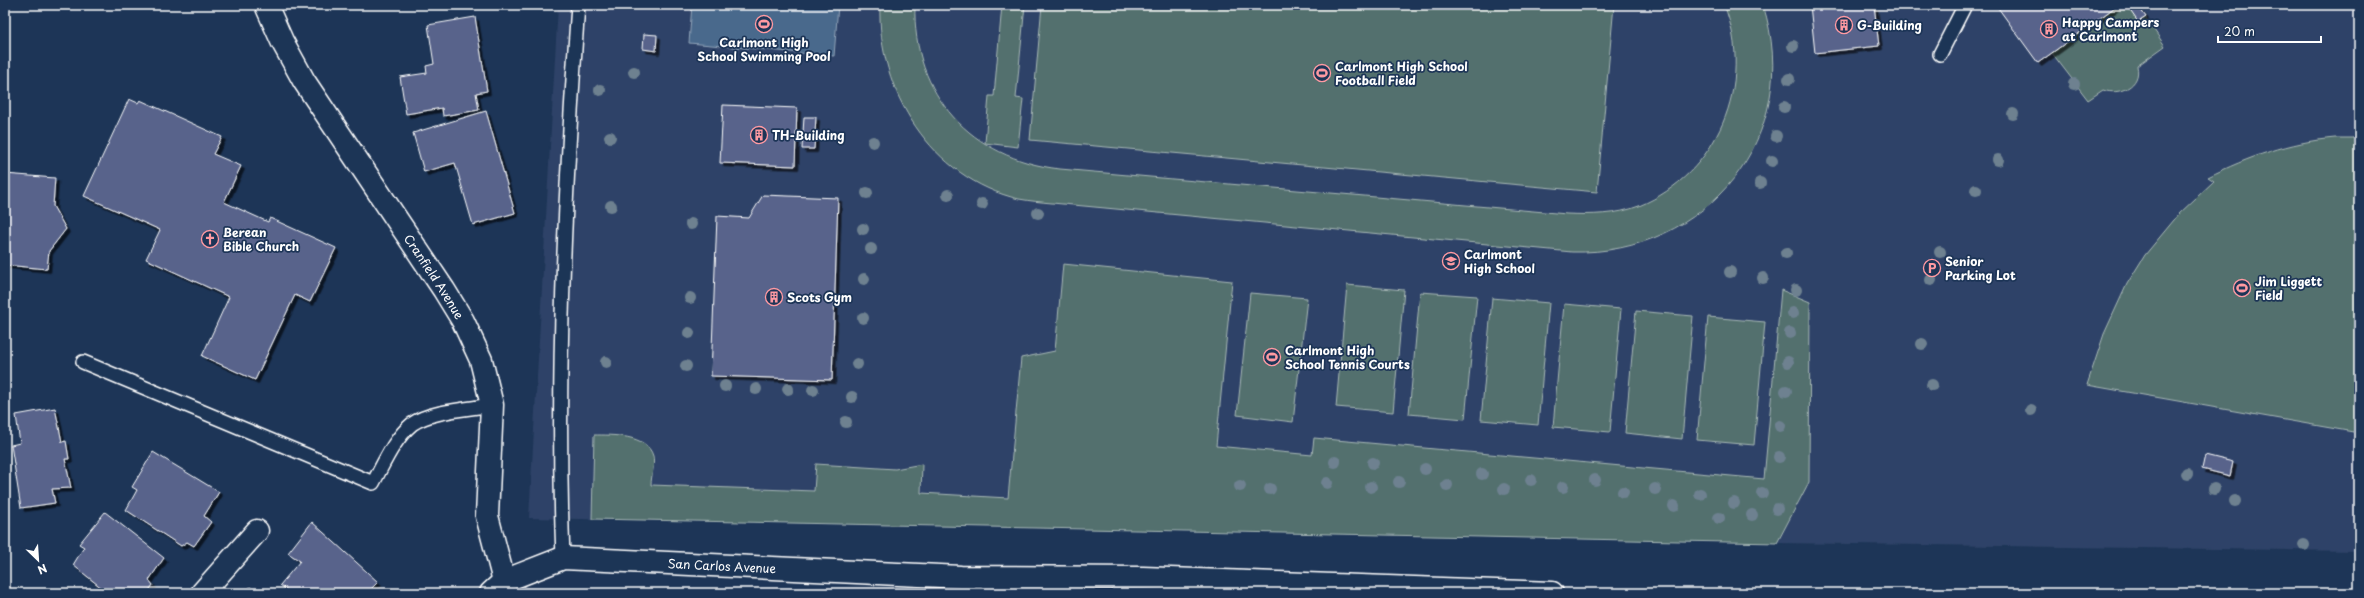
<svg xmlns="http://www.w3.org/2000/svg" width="2364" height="598" viewBox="0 0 2364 598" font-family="'Playpen Sans',sans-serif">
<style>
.built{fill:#2f4367}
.green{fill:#52706e;stroke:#a8b8b6}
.water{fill:#49698c;stroke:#92a5ba}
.building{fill:#58648b;stroke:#fff;filter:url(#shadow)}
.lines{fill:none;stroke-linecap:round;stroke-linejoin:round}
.service-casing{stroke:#fff;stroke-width:16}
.minor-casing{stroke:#fff;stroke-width:25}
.secondary-casing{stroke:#fff;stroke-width:25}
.service{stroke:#1d3557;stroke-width:13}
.minor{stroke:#1d3557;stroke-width:22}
.secondary{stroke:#1d3557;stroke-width:22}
.tree{fill:#6e8190}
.labels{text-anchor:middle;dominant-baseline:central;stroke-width:3.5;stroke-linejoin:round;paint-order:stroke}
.poi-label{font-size:12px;font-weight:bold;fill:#fff;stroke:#1d3557;text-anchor:start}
.street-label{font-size:12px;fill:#fff;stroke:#1d3557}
</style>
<defs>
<filter id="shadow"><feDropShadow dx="3.5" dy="3.5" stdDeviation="0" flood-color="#0009"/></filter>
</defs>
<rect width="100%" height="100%" fill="#1d3557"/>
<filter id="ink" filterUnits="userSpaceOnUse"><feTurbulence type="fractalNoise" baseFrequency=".025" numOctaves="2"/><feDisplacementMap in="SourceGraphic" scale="8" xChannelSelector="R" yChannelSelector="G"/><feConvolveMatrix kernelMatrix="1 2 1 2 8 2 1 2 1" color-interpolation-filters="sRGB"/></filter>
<g filter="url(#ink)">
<path class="built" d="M558,5H2359V551L1777,543L529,518Z"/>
<path class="green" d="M880,5H915C912,95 972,159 1060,169L1567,214C1591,215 1616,215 1639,206C1717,174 1756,84 1724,5H1763C1805,135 1706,256 1572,252L1052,203C1041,202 1030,201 1019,199C932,179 877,91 880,5Z
M1002,5H1025L1016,98L1023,99L1018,147L985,143L989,96H994Z
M1042,5H1614L1597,192L1030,140Z
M2118,5H2137L2165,46L2137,66C2142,86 2119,96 2103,90L2088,100L2052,53Z
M2335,138H2359V433L2087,385L2104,334L2127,284L2145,255L2179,214L2214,181L2208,177C2248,157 2290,142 2335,138Z
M1063,264L1232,281L1216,446L1312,455L1314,438L1764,479L1781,290L1810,302L1809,482L1777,543L592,519L594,435C611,435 647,434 653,456C655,465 651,476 651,485L814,491L816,464L895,469L922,464L921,493L1008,498L1021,358L1055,351Z
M1347,285L1404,290L1393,412L1336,407Z
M1420,292L1477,296L1465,419L1409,414Z
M1250,293L1307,298L1293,422L1237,415Z
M1492,298L1549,303L1538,425L1481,420Z
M1564,304L1621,309L1610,432L1553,427Z
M1636,311L1693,316L1682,439L1625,433Z
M1708,317L1765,322L1754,445L1697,440Z"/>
<path class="water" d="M692,5H838L834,56L689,43Z"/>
<path class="building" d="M1810,5H1874L1879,46L1815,53Z
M1996,5H2118L2038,63Z
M2129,5H2137L2146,17L2138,22L2127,6Z
M475,17L487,91L476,93L479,110L443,116L442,108L406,114L400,77L427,73L426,66L434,64L428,25Z
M644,34L657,35L656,51L643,49Z
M129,99L138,103L140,100L222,137L213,154L241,166L224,202L268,222L270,218L336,248L310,302L295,295L255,380L202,356L229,297L146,259L160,230L84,196Z
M723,105L797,108L795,166L720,163Z
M486,111L515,213L473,225L455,163L424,172L413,133Z
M804,117H816L814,149H802Z
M5,174L55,178L53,206L66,229L49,251L47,269L5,265Z
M763,195L838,198L832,380L711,376L717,216L749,218Z
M55,408L62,442L66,441L69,459H65L71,488L52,489L55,503L21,508L11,445L20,443L16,415Z
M153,452L219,492L204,516L211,522L194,546L187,542L181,546L126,510L137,490L132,487Z
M2205,455L2233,462L2230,476L2202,469Z
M105,512L164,558L149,580L153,585L147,593H108L73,565L84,547L79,544Z
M312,522L378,582L367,593H291L280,585L300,561L288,553Z
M250,587L258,593H245Z"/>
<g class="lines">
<g class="service-casing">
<path id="service" d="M1940,54L1965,5
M83,362L373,483C384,463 394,439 412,424C430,411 469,409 492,405
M563,558C556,373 565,189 578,5"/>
</g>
<g class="minor-casing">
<g id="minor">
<path id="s1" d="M266,5L282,41L304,81L444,290L463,321L481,360L492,405L487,516L504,581"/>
<path d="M202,593L257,531"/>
</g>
</g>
<g class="secondary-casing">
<g id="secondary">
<path id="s2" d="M491,593L504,581L563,558L961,577L1143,578L1552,593"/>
</g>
</g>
<use href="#service" class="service"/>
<use href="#minor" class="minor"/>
<use href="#secondary" class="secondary"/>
</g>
<g class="tree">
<circle cx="1793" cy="46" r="6"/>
<circle cx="634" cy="72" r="6"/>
<circle cx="1789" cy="79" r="6"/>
<circle cx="2074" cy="84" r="6"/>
<circle cx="600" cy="90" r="6"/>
<circle cx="1784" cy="107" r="6"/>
<circle cx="2013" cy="114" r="6"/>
<circle cx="1776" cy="136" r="6"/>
<circle cx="610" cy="137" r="6"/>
<circle cx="873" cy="142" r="6"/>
<circle cx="1998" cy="160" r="6"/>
<circle cx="1772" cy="161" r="6"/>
<circle cx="1760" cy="183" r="6"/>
<circle cx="1976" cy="190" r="6"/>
<circle cx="867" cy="193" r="6"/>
<circle cx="948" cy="195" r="6"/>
<circle cx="982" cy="204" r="6"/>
<circle cx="611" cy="206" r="6"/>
<circle cx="1038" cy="213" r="6"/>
<circle cx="691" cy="224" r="6"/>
<circle cx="863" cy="229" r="6"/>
<circle cx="871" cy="249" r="6"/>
<circle cx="1940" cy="252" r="6"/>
<circle cx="1786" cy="253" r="6"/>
<circle cx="1730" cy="272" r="6"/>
<circle cx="1763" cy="278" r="6"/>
<circle cx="864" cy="279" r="6"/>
<circle cx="1931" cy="280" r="6"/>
<circle cx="1796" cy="290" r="6"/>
<circle cx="690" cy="298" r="6"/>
<circle cx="1793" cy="313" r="6"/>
<circle cx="863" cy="318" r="6"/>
<circle cx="689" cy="333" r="6"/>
<circle cx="1790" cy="333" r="6"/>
<circle cx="1922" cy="344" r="6"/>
<circle cx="606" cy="362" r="6"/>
<circle cx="1788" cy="362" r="6"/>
<circle cx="857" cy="364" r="6"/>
<circle cx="686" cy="366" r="6"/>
<circle cx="1932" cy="385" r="6"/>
<circle cx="725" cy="386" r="6"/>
<circle cx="756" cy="389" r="6"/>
<circle cx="788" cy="389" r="6"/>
<circle cx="813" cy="390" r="6"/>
<circle cx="1786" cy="391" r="6"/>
<circle cx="852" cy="397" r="6"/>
<circle cx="2031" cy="410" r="6"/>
<circle cx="846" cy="422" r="6"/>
<circle cx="1780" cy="426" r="6"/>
<circle cx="1779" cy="457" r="6"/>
<circle cx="1335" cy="462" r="6"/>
<circle cx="1373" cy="463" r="6"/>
<circle cx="1425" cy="469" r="6"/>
<circle cx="1482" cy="474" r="6"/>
<circle cx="2187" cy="474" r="6"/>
<circle cx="1531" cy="480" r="6"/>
<circle cx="1595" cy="480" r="6"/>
<circle cx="1399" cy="482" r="6"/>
<circle cx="1327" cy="483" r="6"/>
<circle cx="1447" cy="485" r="6"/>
<circle cx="1240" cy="486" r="6"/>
<circle cx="1371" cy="487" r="6"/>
<circle cx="1563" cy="487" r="6"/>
<circle cx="1270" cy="489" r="6"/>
<circle cx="1504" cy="489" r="6"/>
<circle cx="1655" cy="489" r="6"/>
<circle cx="2214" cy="489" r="6"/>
<circle cx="1623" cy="492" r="6"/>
<circle cx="1762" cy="493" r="6"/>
<circle cx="1700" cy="494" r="6"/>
<circle cx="2235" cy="501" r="6"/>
<circle cx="1734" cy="503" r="6"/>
<circle cx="1674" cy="506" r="6"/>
<circle cx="1777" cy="509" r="6"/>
<circle cx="1752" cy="515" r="6"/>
<circle cx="1719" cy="518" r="6"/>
<circle cx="2304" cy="545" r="6"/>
</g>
</g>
<defs>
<g id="stadium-ring" transform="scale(0.9)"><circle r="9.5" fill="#1d3557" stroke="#ff9aa2" stroke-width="1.5"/><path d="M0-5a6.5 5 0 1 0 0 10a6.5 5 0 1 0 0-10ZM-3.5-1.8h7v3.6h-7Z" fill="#ff9aa2"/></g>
<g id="building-ring" transform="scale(0.9)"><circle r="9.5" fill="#1d3557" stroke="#ff9aa2" stroke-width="1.5"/><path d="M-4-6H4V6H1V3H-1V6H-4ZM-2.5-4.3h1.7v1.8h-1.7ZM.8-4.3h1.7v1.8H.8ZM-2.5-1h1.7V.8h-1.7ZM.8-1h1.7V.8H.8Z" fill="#ff9aa2"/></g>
<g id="church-ring" transform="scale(0.9)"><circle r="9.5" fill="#1d3557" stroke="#ff9aa2" stroke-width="1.5"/><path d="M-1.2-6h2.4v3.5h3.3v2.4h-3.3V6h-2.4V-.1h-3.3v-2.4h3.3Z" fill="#ff9aa2"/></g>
<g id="school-ring" transform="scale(0.9)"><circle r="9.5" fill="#1d3557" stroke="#ff9aa2" stroke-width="1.5"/><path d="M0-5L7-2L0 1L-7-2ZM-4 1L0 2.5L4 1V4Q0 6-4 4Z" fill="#ff9aa2"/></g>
<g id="parking-ring" transform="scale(0.9)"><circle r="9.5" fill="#1d3557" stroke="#ff9aa2" stroke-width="1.5"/><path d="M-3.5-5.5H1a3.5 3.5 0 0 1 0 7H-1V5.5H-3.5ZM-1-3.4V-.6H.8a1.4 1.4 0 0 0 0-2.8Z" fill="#ff9aa2"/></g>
</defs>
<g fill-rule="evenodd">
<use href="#stadium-ring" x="764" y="24"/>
<use href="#building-ring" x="1844" y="25"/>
<use href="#building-ring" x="2049" y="29"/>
<use href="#stadium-ring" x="1322" y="73"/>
<use href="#building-ring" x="759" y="135"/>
<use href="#church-ring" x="210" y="239"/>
<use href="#school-ring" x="1451" y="261"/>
<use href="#parking-ring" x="1932" y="268"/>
<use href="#stadium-ring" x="2242" y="288"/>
<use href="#building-ring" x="774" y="297"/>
<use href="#stadium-ring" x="1272" y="357"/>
</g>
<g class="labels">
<g class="poi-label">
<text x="2062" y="22">Happy Campers<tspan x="2062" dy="14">at Carlmont</tspan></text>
<text x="1857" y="25">G-Building</text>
<text x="764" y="42" text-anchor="middle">Carlmont High<tspan x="764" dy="14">School Swimming Pool</tspan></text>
<text x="1335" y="66">Carlmont High School<tspan x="1335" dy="14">Football Field</tspan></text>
<text x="772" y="135">TH-Building</text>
<text x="223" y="232">Berean<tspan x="223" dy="14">Bible Church</tspan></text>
<text x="1464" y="254">Carlmont<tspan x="1464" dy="14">High School</tspan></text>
<text x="1945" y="261">Senior<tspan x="1945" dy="14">Parking Lot</tspan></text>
<text x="2255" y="281">Jim Liggett<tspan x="2255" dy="14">Field</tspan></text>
<text x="787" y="297">Scots Gym</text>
<text x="1285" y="350">Carlmont High<tspan x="1285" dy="14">School Tennis Courts</tspan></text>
</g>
<g class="street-label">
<text stroke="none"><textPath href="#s1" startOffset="320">Cranfield Avenue</textPath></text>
<text stroke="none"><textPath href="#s2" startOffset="240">San Carlos Avenue</textPath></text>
</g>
</g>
<rect width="2364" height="598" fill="none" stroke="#1d3557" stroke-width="20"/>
<rect x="10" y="10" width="2344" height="578" fill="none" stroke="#fff" stroke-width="1.5" filter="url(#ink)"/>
<g transform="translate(38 560) rotate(155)" stroke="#1d3557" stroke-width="3" paint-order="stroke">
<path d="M0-3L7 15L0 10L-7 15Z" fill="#ffffff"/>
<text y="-6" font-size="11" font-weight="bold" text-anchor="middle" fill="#ffffff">N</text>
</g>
<path d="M2218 36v6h103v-6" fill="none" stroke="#ffffff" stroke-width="2"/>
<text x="2224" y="36" font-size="12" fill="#ffffff" stroke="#1d3557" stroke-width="3" paint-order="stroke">20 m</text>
</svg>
